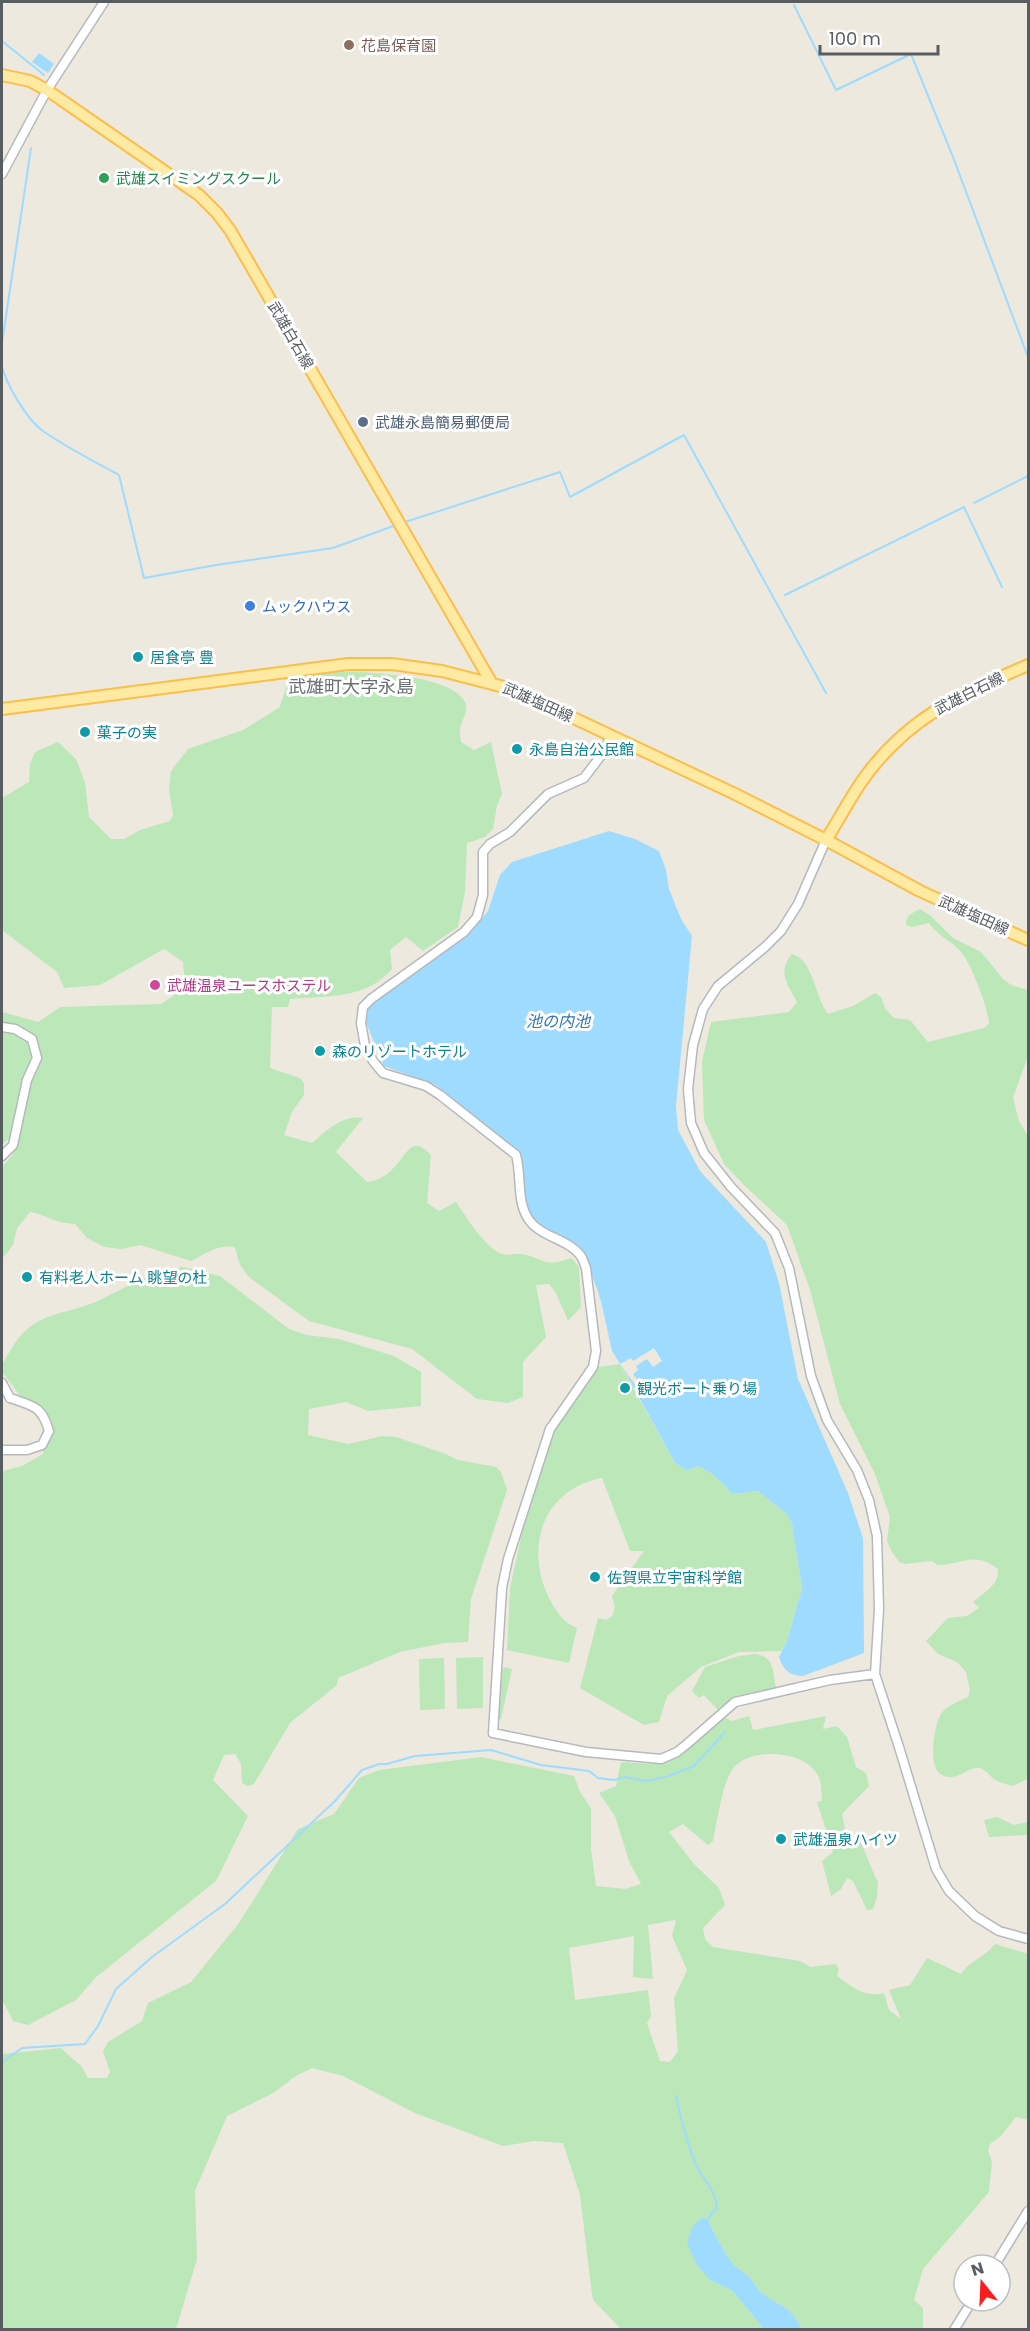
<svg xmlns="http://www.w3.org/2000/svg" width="1030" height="2331" viewBox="0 0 1030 2331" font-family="Poppins,'Noto Sans JP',sans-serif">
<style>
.green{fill:#bce7b9;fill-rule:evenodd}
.water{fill:#9edbff}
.pier{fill:#ede9df}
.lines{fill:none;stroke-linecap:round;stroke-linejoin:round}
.stream{stroke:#9edbff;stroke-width:2}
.minor-casing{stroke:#b5b9be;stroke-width:11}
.major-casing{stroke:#fdbe49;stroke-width:14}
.minor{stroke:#fff;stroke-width:8}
.major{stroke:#ffeaa3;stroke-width:10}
.education-dot{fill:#8d6e63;stroke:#fff;stroke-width:2}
.leisure-dot{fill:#2e9e5b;stroke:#fff;stroke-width:2}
.service-dot{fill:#5c6f8a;stroke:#fff;stroke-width:2}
.shop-dot{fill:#3f7fe0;stroke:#fff;stroke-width:2}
.culture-dot{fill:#0f9aa8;stroke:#fff;stroke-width:2}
.hotel-dot{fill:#d1479c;stroke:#fff;stroke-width:2}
.labels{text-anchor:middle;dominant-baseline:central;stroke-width:6;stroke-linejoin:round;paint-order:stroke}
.education-label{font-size:15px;fill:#785e54;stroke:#fff;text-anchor:start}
.leisure-label{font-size:15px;fill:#27864d;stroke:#fff;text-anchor:start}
.street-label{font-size:15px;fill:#585d62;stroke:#fff}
.service-label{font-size:15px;fill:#4e5e75;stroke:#fff;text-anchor:start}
.shop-label{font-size:15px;fill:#366cbe;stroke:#fff;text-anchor:start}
.culture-label{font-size:15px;fill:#0d838f;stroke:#fff;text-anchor:start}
.hotel-label{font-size:15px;fill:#b23c85;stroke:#fff;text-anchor:start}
.water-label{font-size:16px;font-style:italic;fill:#3177b0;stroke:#fff}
.quarter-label{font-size:18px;fill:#697074;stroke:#fff}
</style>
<rect width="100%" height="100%" fill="#ede9df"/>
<path class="green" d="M324,671C354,672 450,672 465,702C469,712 462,719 460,729C459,733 461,738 461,742L474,750L491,742L502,794L497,805L493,829L485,837L467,843L465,892L458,927L423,951L406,937L390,950L392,969C367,999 326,996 290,999L288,1007H272L270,1068L300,1078L304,1083V1095L292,1112L284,1135L312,1143C326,1131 342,1114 363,1118L336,1152L367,1182C396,1179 402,1149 415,1146C422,1145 427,1151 431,1155L427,1203L439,1211L456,1202C465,1215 488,1252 503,1254C509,1256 516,1253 522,1254C547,1259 542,1268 572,1258L579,1268L581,1307L568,1321L556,1293L549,1284L536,1285L546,1337L523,1362V1397L508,1403L477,1399L412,1349L309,1321L249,1277L240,1265L235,1248C221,1242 203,1255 191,1261L140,1245L122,1249L104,1247L87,1238L75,1224C53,1223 50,1216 30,1212L17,1228L13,1245L2,1259V1167L13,1154L12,1136L2,1145V1009L3,1012L38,1022L60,1007L161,1004L185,988L183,962L164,949L100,985L64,988L57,972L2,930V798L29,782L30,764L35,752L58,742L76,759L85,783L89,817L111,839H124L140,830L170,821L173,815L169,790L171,771L188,749L243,730L280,707C290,672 290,679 324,671Z
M920,909L931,916L953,938L981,952L1003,979L1011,985L1028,990V1056L1013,1098L1019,1121L1028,1136V1779L1012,1786C1007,1784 1000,1783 995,1780C989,1776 984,1766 976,1768C964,1770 955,1782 942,1775C927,1768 934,1725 941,1714C945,1706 960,1701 968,1697L970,1690L966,1672L957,1662L938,1654L926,1641L948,1618L967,1616L979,1608L973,1602C983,1593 1000,1584 998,1569C974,1550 962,1565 937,1565L932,1561L905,1564L899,1562L892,1552L887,1541L890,1517L875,1474L840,1404L810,1290L787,1225L746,1187L724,1164L704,1120L702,1062L711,1022L789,1012L797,1002C787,984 777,972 792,954C813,959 815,997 828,1014L853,1006L875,993L881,997L885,1008L894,1018L910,1020L928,1042L984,1028L989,1024C988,1008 973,969 964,956C955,942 938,937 929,923L912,927L906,925C906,915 912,913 920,909Z
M183,1267L220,1276L289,1329L307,1335L339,1339L394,1356L421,1372V1406L368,1411L346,1402L309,1409L308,1435L349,1444L382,1436L396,1437L446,1454L458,1460L496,1467L501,1472L507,1490L471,1599L468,1642L444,1643L400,1652L338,1678L337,1685L290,1723L254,1784L248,1786L242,1783L241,1764L235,1754L224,1755L213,1780L248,1816L216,1881L95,1978L76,2000L28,2025L13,2021L4,2003L2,2002V1471L22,1466L43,1454L44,1433L40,1422L2,1372C1,1364 6,1358 10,1351C34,1309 63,1317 100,1300C129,1286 150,1272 183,1267Z
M620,1364L675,1463L686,1470L699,1466C713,1473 722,1482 732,1494L758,1491L787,1514L792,1524L802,1588L787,1641L781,1651L739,1652L701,1667L667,1696L659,1722L644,1725L580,1688L598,1618L606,1620L613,1615L615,1606L612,1596L644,1551H630L602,1478C543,1489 524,1547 549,1598C556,1611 563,1623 577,1628L569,1663L507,1650L510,1588L532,1487L552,1431L597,1367Z
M755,1654C775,1657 772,1670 776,1687L739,1696L718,1710L704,1695L699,1698L692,1691L705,1667L739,1656Z
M483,1657V1708L457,1709L456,1658Z
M444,1658L445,1709L420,1710L419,1659Z
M506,1667L512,1669L501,1719H498L501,1670Z
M749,1716L753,1730L826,1716L823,1729L837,1726L847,1737L856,1767L866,1773L869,1786L842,1814L846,1833L861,1843L878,1883L877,1897L873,1909L867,1910L853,1881L847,1878L841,1889L831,1896L822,1861L833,1852L817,1802L822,1801C821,1792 822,1781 817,1774C803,1749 747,1747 732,1770C722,1785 717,1823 713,1841L708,1845L683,1824L669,1832L694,1864L719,1888L725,1905L703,1928L705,1939L713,1947L800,1961L811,1967L836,1964L839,1970L837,1976C853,1987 864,1998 884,1993L889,2010L901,2019L889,1990L910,1985L927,1958L961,1974C968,1962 985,1957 995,1944L1028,1954V2120L1016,2117L1001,2136L990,2144L988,2150L992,2162L989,2192L923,2269L914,2300L923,2308V2329H802C789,2304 781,2308 762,2293C756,2288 753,2280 747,2275C744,2272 739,2270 736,2267C729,2261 711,2229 708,2219L710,2280L733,2291L764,2329H621L594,2301L592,2295L580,2195L563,2143L535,2141L503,2146L415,2113L343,2076L312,2068L294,2077L275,2092L227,2116L195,2191L197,2259L176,2329H2V2054L61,2048L82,2067L88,2078H107L110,2072L103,2051L108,2042L142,2021L148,2003L191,1982L239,1923L298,1829L334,1814L359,1778L379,1770L481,1757L574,1776L580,1792L591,1808V1849L596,1886L625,1889L641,1884L629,1861L615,1816L599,1793L616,1786L621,1762L650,1764L679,1757L724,1717L731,1721ZM676,1920L672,1936L687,1970L674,1998L678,2051L670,2062L660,2061L647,2023L651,2016L648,1990L575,2000L569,1948L634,1936L633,1977L653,1979L648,1925Z
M997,1817L1014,1825L1028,1822V1835L989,1837L984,1820Z"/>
<path class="water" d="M39,53L54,64L48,73L32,62Z
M609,831L635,839L659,851L666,870L669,889L681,919L692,936L676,1106L678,1130L700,1171L766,1242L779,1283L798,1379L848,1493L863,1538L864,1653L803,1676C790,1676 783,1670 779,1657L787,1641L802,1588L792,1524L787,1514L758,1491L732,1494C722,1482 713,1473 699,1466L686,1470L675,1463L628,1377L612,1351L601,1301L587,1260L571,1243L535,1223L530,1214L525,1196L523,1166L519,1153L436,1085L384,1066L365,1020L369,1007L376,1000L460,940L476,926L488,911L500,875L512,862Z
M702,2218L708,2219C711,2229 729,2261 736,2267C739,2270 744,2272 747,2275C753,2280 756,2288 762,2293C781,2308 789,2304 802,2329H764L733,2291L710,2280L697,2265L687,2243L693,2226Z"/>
<path class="pier" d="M654,1348L662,1361L653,1367L647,1359L636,1366L638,1370L633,1374L646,1391L642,1394L620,1364L631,1358L633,1361Z"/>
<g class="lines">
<path class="stream" d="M794,5L836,90L911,54L953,157L1028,357
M2,41L44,75
M2,343L31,148
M2,366C6,384 27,420 43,431C67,448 94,461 119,475L144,578L216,565L333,548L396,525
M974,503L1028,476
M402,523L560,472L570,497L684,435L826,693
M785,595L964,507L1002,587
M2,2062L22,2048L85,2044L98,2026L116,1989L152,1957L225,1904L335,1801L362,1770L379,1764H387L415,1756L491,1750L541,1765L589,1771L598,1778L614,1780L625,1777L646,1781L666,1777L694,1766L725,1732
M676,2096C681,2120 687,2144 697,2167C705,2182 716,2191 717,2208L708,2219"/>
<g class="minor-casing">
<path id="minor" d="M2,174L47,90L104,2
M611,736L603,753L584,778L548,794L510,832L490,844L483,852V895L477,917L464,932L371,999L363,1007L361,1023L365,1046L373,1061L383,1073L426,1086L440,1095L516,1155C522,1176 516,1202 529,1220C541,1237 568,1239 580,1255C583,1258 584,1264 586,1268L596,1351L593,1367L550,1429L508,1559L502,1588L493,1733L586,1752L661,1759L677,1752L687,1744L735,1702L830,1680L875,1674
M826,840L798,904L781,931L765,947L718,986L703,1009L693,1045L688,1089L691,1123L704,1153L731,1187L775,1233L789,1268L811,1376L827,1420L857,1470L869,1500L877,1536L879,1609L875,1674L899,1747L936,1869L949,1891L975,1916L999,1931L1028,1939
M2,1027L15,1029L32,1039L37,1058L27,1080L13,1145L2,1156
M2,1383L10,1398C33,1406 42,1406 49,1431L42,1445L27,1450H2
M995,2265L1028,2211
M954,2330L972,2301"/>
</g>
<g class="major-casing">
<path id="major" d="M2,75L30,81L47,90L199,195L217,213L230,230L491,682
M2,709L348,664H392L442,671L512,689L733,793L826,840L920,891L1028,940
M826,840C838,821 849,800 862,781C906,718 961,694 1028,665"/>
</g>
<use href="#minor" class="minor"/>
<use href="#major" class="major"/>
</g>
<circle class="education-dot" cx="349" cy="45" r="6"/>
<circle class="leisure-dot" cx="104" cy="178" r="6"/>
<circle class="service-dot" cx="363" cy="422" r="6"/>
<circle class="shop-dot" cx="250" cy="606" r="6"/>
<g class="culture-dot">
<circle cx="138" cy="657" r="6"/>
<circle cx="85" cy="732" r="6"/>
<circle cx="517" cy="749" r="6"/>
<circle cx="320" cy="1051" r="6"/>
<circle cx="27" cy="1277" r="6"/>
<circle cx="625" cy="1388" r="6"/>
<circle cx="595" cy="1577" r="6"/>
<circle cx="781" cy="1839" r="6"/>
</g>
<circle class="hotel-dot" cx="155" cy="985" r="6"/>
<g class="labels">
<g class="education-label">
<text x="361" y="45">花島保育園</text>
</g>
<g class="leisure-label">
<text x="116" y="178">武雄スイミングスクール</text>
</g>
<g class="street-label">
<text transform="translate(291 335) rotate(60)">武雄白石線</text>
<text transform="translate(969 693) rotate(-27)">武雄白石線</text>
<text transform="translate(538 702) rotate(24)">武雄塩田線</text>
<text transform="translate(974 915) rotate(24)">武雄塩田線</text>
</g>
<g class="service-label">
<text x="375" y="422">武雄永島簡易郵便局</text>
</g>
<g class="shop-label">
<text x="262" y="606">ムックハウス</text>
</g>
<g class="culture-label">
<text x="150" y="657">居食亭 豊</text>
<text x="97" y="732">菓子の実</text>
<text x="529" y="749">永島自治公民館</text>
<text x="332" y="1051">森のリゾートホテル</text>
<text x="39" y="1277">有料老人ホーム 眺望の杜</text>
<text x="637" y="1388">観光ボート乗り場</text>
<text x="607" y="1577">佐賀県立宇宙科学館</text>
<text x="793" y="1839">武雄温泉ハイツ</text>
</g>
<g class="hotel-label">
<text x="167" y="985">武雄温泉ユースホステル</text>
</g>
<g class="water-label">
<text x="558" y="1021">池の内池</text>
</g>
<g class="quarter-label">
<text x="351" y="686">武雄町大字永島</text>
</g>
</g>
<rect width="1030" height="2331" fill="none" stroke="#585d62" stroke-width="6"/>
<g transform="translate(982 2283) rotate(342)"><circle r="28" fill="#ffffff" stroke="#bcbec0" stroke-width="1.5"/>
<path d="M0-4.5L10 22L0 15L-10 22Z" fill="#f71e1c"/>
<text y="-9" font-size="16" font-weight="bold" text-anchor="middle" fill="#585d62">N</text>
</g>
<path d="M820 45v9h118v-9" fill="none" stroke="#585d62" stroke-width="3"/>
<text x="829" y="45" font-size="18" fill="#585d62" stroke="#ffffff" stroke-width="4.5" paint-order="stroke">100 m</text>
</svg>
